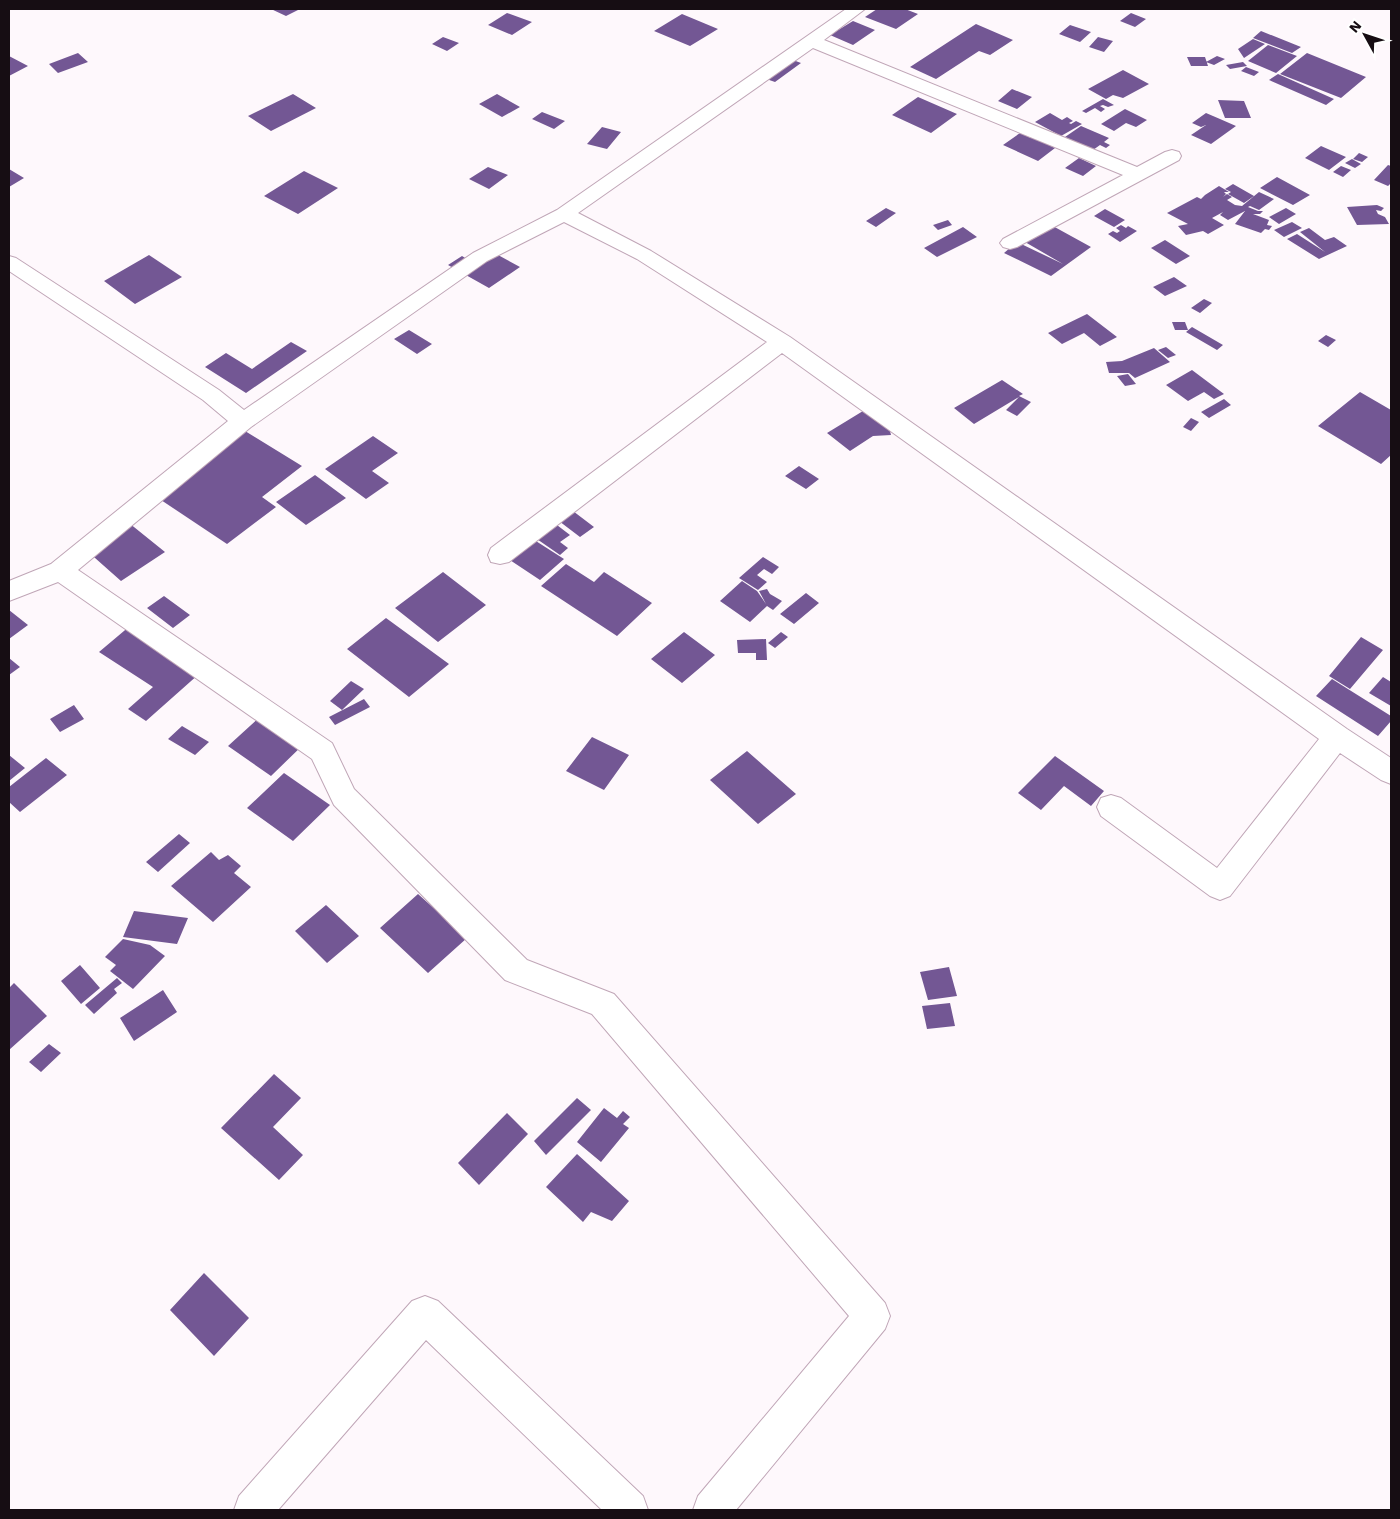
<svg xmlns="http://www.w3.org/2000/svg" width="1400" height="1519" viewBox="0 0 1400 1519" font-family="'Work Sans',sans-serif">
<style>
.building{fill:#735794}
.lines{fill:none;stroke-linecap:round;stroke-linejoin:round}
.minor-casing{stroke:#c0a6b7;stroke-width:2}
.minor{fill:#fff;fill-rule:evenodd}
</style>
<rect width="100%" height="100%" fill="#fef8fc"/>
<path class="building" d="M271,9H300L286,16Z
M877,9H905L918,14L896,29L865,17Z
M507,13L532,22L512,35L488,25Z
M1131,13L1146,19L1135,27L1120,21Z
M682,14L718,29L690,46L654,31Z
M853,21L875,30L853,45L830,35Z
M976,24L1013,40L990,55L979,51L936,79L910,67Z
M1070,25L1091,32L1080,42L1059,34Z
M1261,31L1301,47L1292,53L1253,38Z
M443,37L459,43L447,51L432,44Z
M1098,37L1113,41L1104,52L1089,47Z
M1253,39L1265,44L1244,58L1238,49Z
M1268,45L1297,56L1276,73L1248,61Z
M78,53L88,62L58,73L49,64Z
M1307,53L1366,77L1341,98L1280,74Z
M9,56L28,66L9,76Z
M1217,56L1225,59L1214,65L1206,62Z
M785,57L801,63L775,82L758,76Z
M1187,57H1205L1208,66H1191Z
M1243,62L1247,66L1230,69L1226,65Z
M1246,67L1259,72L1254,76L1241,71Z
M1123,70L1149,84L1123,98L1113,95L1106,99L1088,89Z
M1278,74L1334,99L1326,105L1269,80Z
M1012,89L1032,97L1017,109L998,101Z
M293,94L316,108L271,131L248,116Z
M497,94L520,107L502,117L479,104Z
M918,97L957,114L931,133L892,115Z
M1103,99L1114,105L1108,107L1103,105L1100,106L1105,109L1101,112L1095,108L1086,113L1082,111Z
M1218,100L1244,101L1251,118H1225Z
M1125,109L1147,120L1136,127L1126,123L1114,131L1101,124Z
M542,112L565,121L554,129L532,119Z
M1050,113L1062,120L1067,117L1073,121L1069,123L1071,124L1076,121L1082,124L1061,136L1035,122Z
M1206,113L1220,119L1236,126L1211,144L1191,135L1206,125L1201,127L1192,123Z
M1081,126L1109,138L1104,142L1110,145L1106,148L1100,145L1093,150L1065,137Z
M602,127L621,132L607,149L587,144Z
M1020,133L1031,138L1035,135L1043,142L1055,148L1038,161L1003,145Z
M1321,146L1346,157L1329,170L1305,158Z
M1359,153L1368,157L1362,162L1353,159Z
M1079,158L1096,166L1083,176L1065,168Z
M1352,159L1361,164L1355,168L1345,163Z
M1388,165L1391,166V183L1388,186L1374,180Z
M1341,166L1351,170L1343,177L1333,172Z
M488,167L508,175L489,189L469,179Z
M9,169L24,178L9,187Z
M304,171L338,188L298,214L264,196Z
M1277,177L1310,195L1293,205L1260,188Z
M1233,184L1254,196L1244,203L1228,194L1231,192L1225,189Z
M1219,186L1229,192H1224L1226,194L1223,197L1227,194L1232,197L1227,200L1235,205L1242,206L1259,192L1274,199L1259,210L1250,206L1248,207L1258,211H1263L1260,214H1253L1269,220L1267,225L1272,226L1269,230L1265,229L1261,233L1235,224L1245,211L1228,220L1220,215L1223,212L1212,218L1224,225L1208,234L1203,231L1186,235L1178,226L1188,224L1167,213L1197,197L1201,199L1205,195Z
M1377,205L1384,208L1381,211L1376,210L1378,214L1385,217L1389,224L1357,225L1347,207Z
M886,208L896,213L876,227L866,221Z
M1286,208L1296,214L1279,224L1269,217Z
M1105,209L1125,220L1114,227L1094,216Z
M948,220L952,225L938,230L933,225Z
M1292,222L1302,228L1284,237L1274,230Z
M1051,225L1091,247L1051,276L1004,253L1017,242L1063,264L1025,242Z
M1121,225L1126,228L1128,226L1137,231L1120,242L1108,234L1113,231L1117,233L1120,231L1116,228Z
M963,227L977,237L937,257L924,248Z
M1309,228L1325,240L1334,237L1347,246L1319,259L1287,239L1297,234L1325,252L1300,232Z
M1165,240L1190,256L1176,264L1151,248Z
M487,249L520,267L489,288L448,265L462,256L470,261Z
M149,255L182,277L135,304L104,281Z
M1174,277L1187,286L1165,296L1153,287Z
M1204,299L1212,303L1200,313L1191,308Z
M1087,314L1117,337L1100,346L1084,333L1062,344L1048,333Z
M1172,322H1185L1188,330H1175Z
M1192,327L1223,345L1217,350L1186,332Z
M409,330L432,344L417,354L394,339Z
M1326,335L1336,340L1328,347L1318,341Z
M291,342L307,351L246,393L205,367L226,353L252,369Z
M1166,347L1176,355L1168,358L1158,350Z
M1154,348L1170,362L1135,378L1129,373H1109L1106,362L1122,361Z
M1192,370L1224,394L1214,399L1204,392L1188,401L1166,385Z
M1128,374L1136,384L1125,386L1117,376Z
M1002,380L1023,394L1019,396L1031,402L1017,416L1006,410L1019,397L974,424L954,408Z
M1360,392L1391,410V455L1381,464L1318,426Z
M1224,399L1231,405L1209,418L1201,412Z
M863,411L887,419L891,435L873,436L850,451L827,433Z
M1191,418L1199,422L1191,431L1183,427Z
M245,431L302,466L262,497L276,507L227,544L155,496Z
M373,436L398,453L372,471L389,483L366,499L325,469Z
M799,466L819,479L806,489L785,476Z
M315,475L346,498L306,525L276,502Z
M569,508L594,527L580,537L555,518Z
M553,522L570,535L560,542L568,548L560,555L534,537Z
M129,523L165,552L121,581L86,550Z
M528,536L564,559L540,580L504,556Z
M763,557L779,567L772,574L764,569L757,575L767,582L758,590L739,578Z
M566,564L594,582L604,572L652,603L617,636L541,586Z
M443,572L486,605L438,642L395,608Z
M742,581L757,591L766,604L759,591L767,589L770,594L782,601L773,610L767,606L750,622L720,601Z
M806,593L819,603L794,624L780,614Z
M164,596L190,615L173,628L147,608Z
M9,610L28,625L9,639Z
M386,618L449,664L409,697L347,649Z
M137,620L208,666L146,721L128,709L153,687L99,652Z
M684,632L715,655L682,683L651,659Z
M781,632L788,637L775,648L768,643Z
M1361,637L1383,650L1350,689L1329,676Z
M766,639L767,660H756V653H738L737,640Z
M9,658L20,667L9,675Z
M1383,677L1391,682V706L1369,693Z
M1332,679L1391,716V721L1378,736L1316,696Z
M351,681L364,689L342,710L330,701Z
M364,699L370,707L335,725L329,717Z
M74,705L84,719L60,732L50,719Z
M263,714L306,742L271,776L228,746Z
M182,726L209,742L195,755L168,739Z
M592,737L629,755L604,790L566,771Z
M747,751L796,794L758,824L710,780Z
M9,755L25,768L9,781Z
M1055,756L1104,791L1091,806L1064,786L1041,810L1018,793Z
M46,758L67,775L20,812L9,802V787Z
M284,773L330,805L293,841L247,808Z
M179,834L190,843L158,872L146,862Z
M211,852L219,860L228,855L241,866L234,873L251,887L213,922L171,886Z
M418,894L467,938L428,973L380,928Z
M326,905L359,936L327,963L295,931Z
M134,911L188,918L177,944L123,937Z
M123,939L150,945L165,956L133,989L110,971L116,965L105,957Z
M80,965L100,988L81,1004L61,981Z
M949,967L957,996L928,1000L920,972Z
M117,978L122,983L114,989L117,993L94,1014L85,1005Z
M14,983L47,1016L9,1050V988Z
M163,990L177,1012L134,1041L120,1018Z
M950,1003L955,1026L927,1029L922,1006Z
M49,1044L61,1053L41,1072L29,1062Z
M274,1074L301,1098L273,1127L303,1155L279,1180L221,1128Z
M577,1098L591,1110L546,1155L534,1141Z
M604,1108L617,1118L623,1111L630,1117L623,1124L629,1128L601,1162L577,1142Z
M507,1113L528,1134L479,1185L458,1163Z
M577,1154L629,1201L612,1221L591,1212L583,1222L546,1187Z
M204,1273L249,1318L214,1356L170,1310Z"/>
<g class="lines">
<g class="minor-casing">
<path id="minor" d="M846,9H865L824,40L1137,167L1165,152L1172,150L1179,152L1181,156L1179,160L1017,247L1010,249L1003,247L1000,243L1003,239L1123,175L813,48L578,213L651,251L790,337L1347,729L1391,758V784L1381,780L1340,753L1230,896L1220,900L1210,896L1101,816L1097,807L1101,798L1111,795L1121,798L1217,868L1319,739L782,353L509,562L500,564L491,562L488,555L491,548L767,342L637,259L564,222L487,261L251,427L78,570L332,743L354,789L527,960L614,994L885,1303L890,1316L885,1329L736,1510H693L698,1496L849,1316L592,1014L505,980L334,805L312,759L58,582L9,601V581L51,564L228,421L203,400L9,271V256L16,258L219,390L244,410L473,253L557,210Z
M425,1296L438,1301L643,1496L648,1510H602L426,1340L278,1510H234L239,1496L412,1301Z"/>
</g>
<use href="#minor" class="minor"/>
</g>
<rect width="1400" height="1519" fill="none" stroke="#160d13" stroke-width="20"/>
<g transform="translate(1365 35) rotate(310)" stroke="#ffffff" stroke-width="4" paint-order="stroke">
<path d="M0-4L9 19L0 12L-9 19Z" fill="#160d13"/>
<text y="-8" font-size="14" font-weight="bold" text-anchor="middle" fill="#160d13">N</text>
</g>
</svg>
